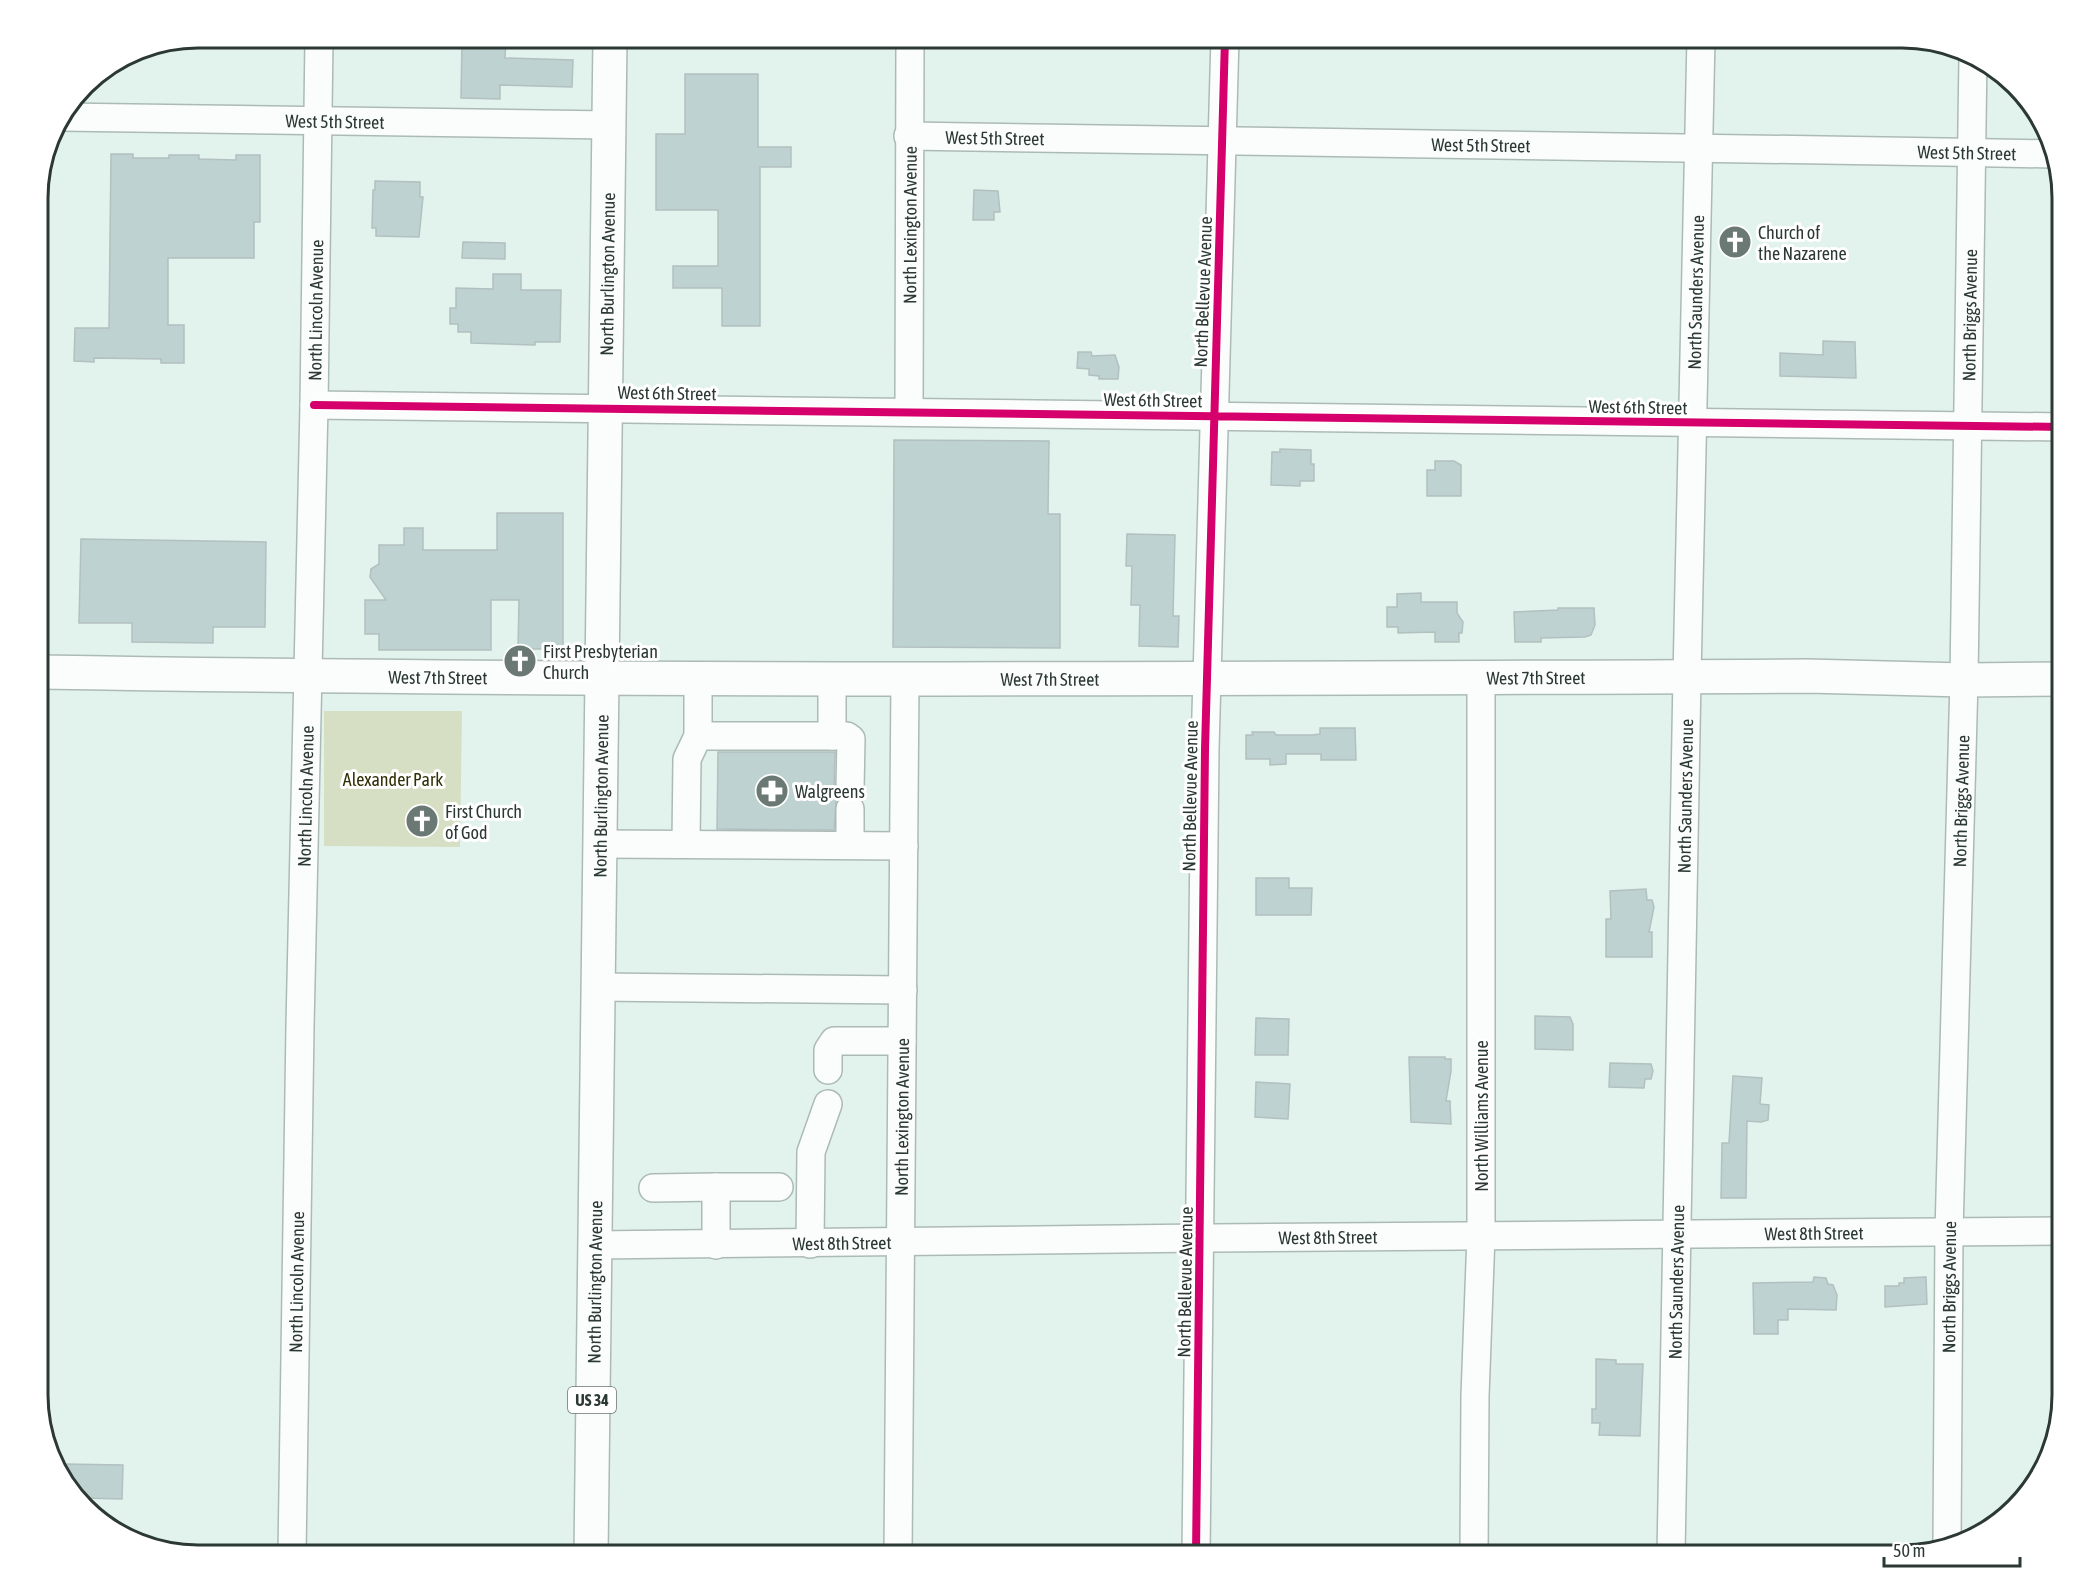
<svg xmlns="http://www.w3.org/2000/svg" width="2100" height="1593" viewBox="0 0 2100 1593" font-family="'Asap Condensed',sans-serif">
<style>
.green{fill:#d6dec3}
.building{fill:#bed2d2;stroke:#b2c0bf;stroke-width:1.5}
.lines{fill:none;stroke-linecap:round;stroke-linejoin:round}
.minor-casing{stroke:#acbab6;stroke-width:30}
.major-casing{stroke:#acbab6;stroke-width:36}
.highway-casing{stroke:#acbab6;stroke-width:36}
.minor{stroke:#fbfdfc;stroke-width:27}
.major{stroke:#fbfdfc;stroke-width:33}
.highway{stroke:#fbfdfc;stroke-width:33}
.cycleway-casing{stroke:#fff;stroke-width:11}
.cycleway{stroke:#d6006c;stroke-width:8}
.labels{text-anchor:middle;dominant-baseline:central;stroke-width:6;stroke-linejoin:round;paint-order:stroke}
.shield{fill:#fff;stroke:#6b7471;stroke-width:1.5}
.shield-label{font-size:16px;font-weight:bold;fill:#2b3834}
.street-label{font-size:18px;fill:#2b3834;stroke:#fff}
.poi-label{font-size:18px;fill:#2b3834;stroke:#fff;text-anchor:start}
.park-label{font-size:18px;fill:#302f06;stroke:#fff}
.rim{fill:none;stroke:#2b3834;stroke-width:3}
</style>
<rect width="100%" height="100%" fill="#e2f3ee"/>
<path class="green" d="M324,711H462L460,847L324,846Z"/>
<path class="building" d="M462,38H506L505,58L573,60L572,87L500,85V99L461,98Z
M685,74H758V147H791V167H760V326H722V288H673V266H718V210H656V134H685Z
M111,154H133V158H169V155H199V159L236,160V155H260V222H254V258H168V325H184V363H161V359L94,358V362L74,361L75,328H109Z
M375,181L420,182V197H423L419,237L376,236V228H372L373,190H375Z
M974,190L998,191L1000,212H994V220H973Z
M463,242L505,243V259L462,258Z
M493,274H521V290H561L560,342H535V345L471,343V332H458V324H450V308H456V288L493,289Z
M1823,341L1855,342L1856,378L1780,376V353L1823,355Z
M1078,352H1091L1092,356L1115,355L1119,367L1118,379H1099V376L1089,375V369L1077,368Z
M894,440L1049,441L1048,514H1060V648L893,647Z
M1280,449L1311,450V464H1314V481H1300V486L1271,485L1272,452H1280Z
M1435,461H1454L1461,465V496H1427V470H1435Z
M497,513H563V649H518L519,600H491V650H379V634H365V600H386L370,577L371,569L379,564V545H404V528H423V550H497Z
M1127,534L1175,535L1173,616H1179L1178,647L1139,646L1140,605H1131L1132,566H1126Z
M81,539L266,542L265,627H213V643L132,642V623H79Z
M1421,593V602H1457V613L1463,622L1462,633H1459V642H1435V632L1398,633V627H1387V607H1397V594Z
M1558,608H1594L1595,625L1591,635L1585,637L1541,638V642H1515L1514,612L1558,610Z
M1320,728H1355L1356,760H1321V754H1286V764L1270,765V759H1246V735H1253L1252,732H1274L1276,735H1312L1320,734Z
M718,752H835L834,789L836,802L834,830L717,829Z
M1256,878H1289V888H1312L1311,915H1256Z
M1646,889L1647,900H1652L1654,907L1649,932H1652V957H1606V919H1611L1610,891Z
M1535,1016L1570,1017L1573,1024V1050L1535,1049Z
M1256,1018L1289,1019L1288,1055H1255Z
M1409,1057H1445V1059H1451V1071L1446,1101H1450L1451,1124L1411,1122Z
M1610,1063L1651,1064L1653,1071L1651,1079H1645L1644,1088L1609,1087Z
M1733,1076L1762,1078L1760,1104L1769,1105L1768,1120L1761,1122L1747,1121L1746,1198H1721L1722,1143H1729Z
M1256,1082L1290,1084L1288,1119L1255,1117Z
M1814,1277L1826,1278L1828,1284L1833,1285L1837,1295L1836,1310L1788,1309V1320H1778V1334H1754L1753,1283L1813,1282Z
M1926,1277L1927,1304L1885,1307V1286H1899V1283H1904V1278Z
M1596,1359L1616,1360V1364H1643L1640,1436L1599,1435L1600,1423H1592V1409H1596Z
M64,1464L123,1465L122,1499L80,1498L63,1478Z"/>
<g class="lines">
<g class="minor-casing">
<g id="minor">
<path id="s1" d="M61,117L609,125"/>
<path id="s2" d="M908,136C1290,143 1671,146 2052,154"/>
<path d="M314,405L2062,427"/>
<path id="s3" d="M909,411L910,38"/>
<path d="M698,678V736H832V678"/>
<path d="M832,736H847L851,739L850,789"/>
<path d="M850,809V845"/>
<path d="M686,843L687,759L698,736"/>
<path d="M599,844L904,846"/>
<path d="M597,987L903,990"/>
<path d="M828,1070V1050L834,1041H902"/>
<path d="M653,1188L716,1187"/>
<path d="M810,1244L811,1152L828,1104"/>
<path id="s4" d="M594,1245C800,1244 1007,1240 1214,1238C1497,1235 1780,1233 2062,1231"/>
<path d="M716,1245V1187H779"/>
<path id="s5" d="M1947,1545L1949,1232L1964,680L1973,56"/>
<path id="s6" d="M292,1555L300,1026L314,405L319,38"/>
<path id="s7" d="M898,1555L905,678"/>
<path d="M1196,1555L1205,749L1225,38"/>
<path d="M1474,1555L1475,1396L1481,1235V677"/>
<path id="s8" d="M1671,1555L1687,677L1701,38"/>
</g>
</g>
<g class="major-casing">
<g id="major">
<path id="s9" d="M38,672C627,682 1217,679 1807,676L1964,680L2062,679"/>
</g>
</g>
<g class="highway-casing">
<g id="highway">
<path id="s10" d="M591,1555L610,38"/>
</g>
</g>
<use href="#minor" class="minor"/>
<use href="#major" class="major"/>
<use href="#highway" class="highway"/>
<g class="cycleway-casing">
<path id="cycleway" d="M314,405L2062,427
M1196,1555L1205,749L1225,38"/>
</g>
<use href="#cycleway" class="cycleway"/>
</g>
<defs>
<g id="church-disc" transform="scale(1.725)"><circle r="9.5" fill="#6b7975" stroke="#fff"/><path d="M-1.2-6h2.4v3.5h3.3v2.4h-3.3V6h-2.4V-.1h-3.3v-2.4h3.3Z" fill="#fff"/></g>
<g id="pharmacy-disc" transform="scale(1.725)"><circle r="9.5" fill="#6b7975" stroke="#fff"/><path d="M-2-6h4v4h4v4h-4v4h-4v-4h-4v-4h4Z" fill="#fff"/></g>
</defs>
<g fill-rule="evenodd">
<use href="#church-disc" x="1735" y="242"/>
<use href="#church-disc" x="520" y="661"/>
<use href="#pharmacy-disc" x="772" y="791"/>
<use href="#church-disc" x="422" y="821"/>
</g>
<g class="labels">
<rect class="shield" x="568" y="1387" width="48" height="26" rx="4.5"/>
<g class="shield-label">
<text x="592" y="1400">US 34</text>
</g>
<g class="street-label">
<text stroke="none"><textPath href="#s1" startOffset="274">West 5th Street</textPath></text>
<text stroke="none"><textPath href="#s2" startOffset="87">West 5th Street</textPath></text>
<text stroke="none"><textPath href="#s2" startOffset="573">West 5th Street</textPath></text>
<text stroke="none"><textPath href="#s2" startOffset="1059">West 5th Street</textPath></text>
<text stroke="none"><textPath href="#s3" startOffset="186">North Lexington Avenue</textPath></text>
<text stroke="none"><textPath href="#s10" startOffset="1281">North Burlington Avenue</textPath></text>
<text transform="translate(1203 292) rotate(-88)">North Bellevue Avenue</text>
<text stroke="none"><textPath href="#s8" startOffset="1263">North Saunders Avenue</textPath></text>
<text stroke="none"><textPath href="#s6" startOffset="1245">North Lincoln Avenue</textPath></text>
<text stroke="none"><textPath href="#s5" startOffset="1230">North Briggs Avenue</textPath></text>
<text transform="translate(667 393) rotate(1)">West 6th Street</text>
<text transform="translate(1153 400) rotate(1)">West 6th Street</text>
<text transform="translate(1638 407) rotate(1)">West 6th Street</text>
<text stroke="none"><textPath href="#s9" startOffset="400">West 7th Street</textPath></text>
<text stroke="none"><textPath href="#s9" startOffset="1498">West 7th Street</textPath></text>
<text stroke="none"><textPath href="#s9" startOffset="1012">West 7th Street</textPath></text>
<text stroke="none"><textPath href="#s6" startOffset="759">North Lincoln Avenue</textPath></text>
<text stroke="none"><textPath href="#s10" startOffset="759">North Burlington Avenue</textPath></text>
<text transform="translate(1190 796) rotate(-89)">North Bellevue Avenue</text>
<text stroke="none"><textPath href="#s8" startOffset="759">North Saunders Avenue</textPath></text>
<text stroke="none"><textPath href="#s5" startOffset="744">North Briggs Avenue</textPath></text>
<text transform="translate(1481 1116) rotate(-90)">North Williams Avenue</text>
<text stroke="none"><textPath href="#s7" startOffset="438">North Lexington Avenue</textPath></text>
<text stroke="none"><textPath href="#s4" startOffset="1220">West 8th Street</textPath></text>
<text stroke="none"><textPath href="#s4" startOffset="734">West 8th Street</textPath></text>
<text stroke="none"><textPath href="#s4" startOffset="248">West 8th Street</textPath></text>
<text stroke="none"><textPath href="#s6" startOffset="273">North Lincoln Avenue</textPath></text>
<text stroke="none"><textPath href="#s10" startOffset="273">North Burlington Avenue</textPath></text>
<text transform="translate(1185 1282) rotate(-89)">North Bellevue Avenue</text>
<text stroke="none"><textPath href="#s8" startOffset="273">North Saunders Avenue</textPath></text>
<text stroke="none"><textPath href="#s5" startOffset="258">North Briggs Avenue</textPath></text>
</g>
<g class="poi-label">
<text x="1758" y="232">Church of<tspan x="1758" dy="21">the Nazarene</tspan></text>
<text x="543" y="651">First Presbyterian<tspan x="543" dy="21">Church</tspan></text>
<text x="795" y="791">Walgreens</text>
<text x="445" y="811">First Church<tspan x="445" dy="21">of God</tspan></text>
</g>
<g class="park-label">
<text x="393" y="779">Alexander Park</text>
</g>
</g>
<path d="M0 0H2100V1593H0ZM198 48H1902A150 150 0 0 1 2052 198V1395A150 150 0 0 1 1902 1545H198A150 150 0 0 1 48 1395V198A150 150 0 0 1 198 48Z" fill="#fff" fill-rule="evenodd"/>
<path class="rim" d="M198 48H1902A150 150 0 0 1 2052 198V1395A150 150 0 0 1 1902 1545H198A150 150 0 0 1 48 1395V198A150 150 0 0 1 198 48Z"/>
<path d="M1884 1557v9h136v-9" fill="none" stroke="#2b3834" stroke-width="3"/>
<text x="1893" y="1557" font-size="18" fill="#2b3834" stroke="#ffffff" stroke-width="4.5" paint-order="stroke">50 m</text>
</svg>
